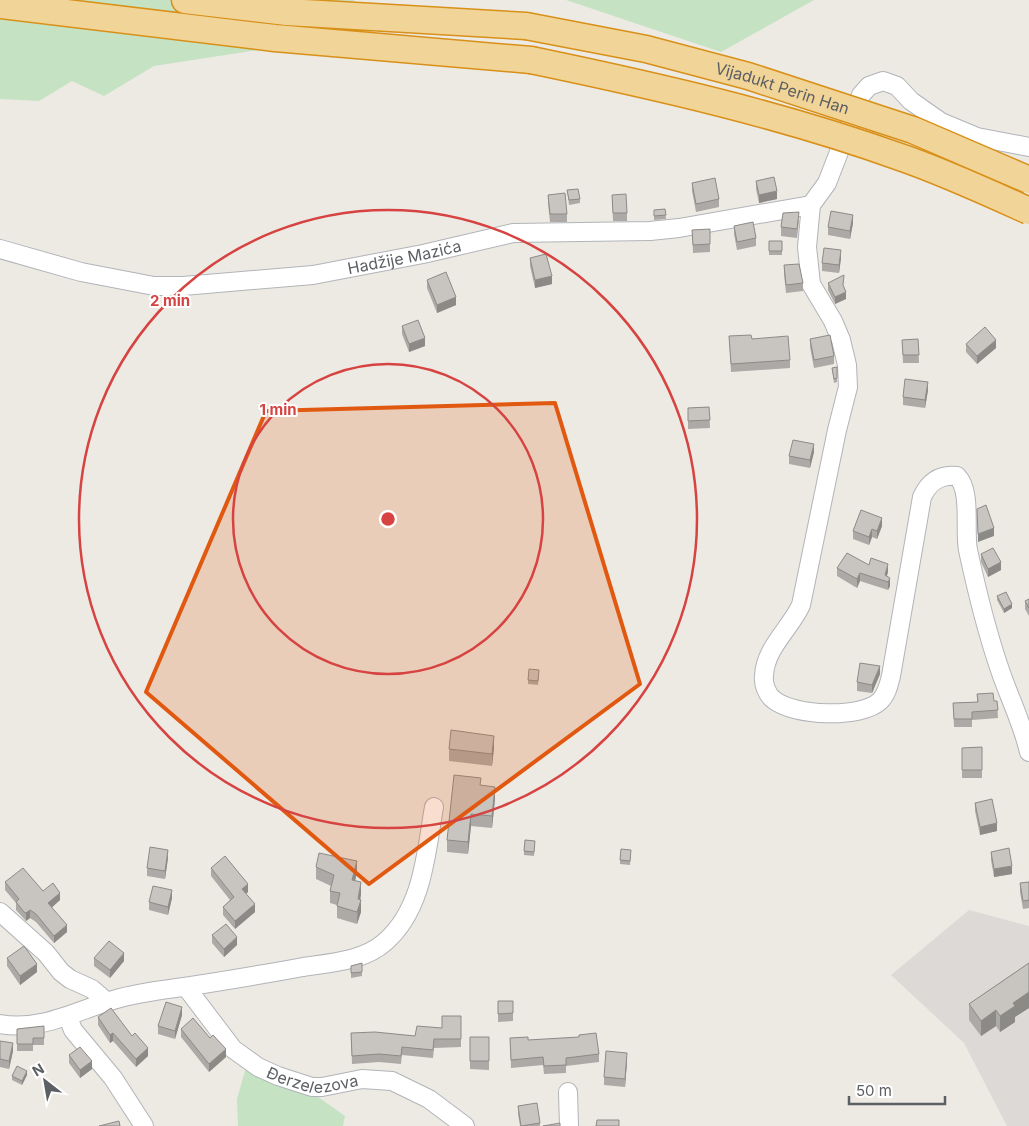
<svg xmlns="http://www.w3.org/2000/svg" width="1029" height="1126" viewBox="0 0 1029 1126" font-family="Inter,sans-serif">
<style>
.industrial{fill:#dcd9d6}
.green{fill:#c5e2c3}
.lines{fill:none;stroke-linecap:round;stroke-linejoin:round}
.minor-casing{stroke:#b1b4b8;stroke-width:20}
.highway-casing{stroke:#d89019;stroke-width:29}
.minor{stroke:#fff;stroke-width:18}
.highway{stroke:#f1d497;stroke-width:26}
.highway-bridge-casing{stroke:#d89019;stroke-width:29;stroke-linecap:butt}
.highway-bridge{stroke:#f1d497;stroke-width:26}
.wall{fill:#aca9a6}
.shaded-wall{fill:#8c8a87}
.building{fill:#c8c5c1;stroke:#8c8a87}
.marked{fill:#e15910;fill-opacity:0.2;stroke:#e15910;stroke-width:4;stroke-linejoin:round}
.ring{fill:none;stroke:#d64341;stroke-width:2.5}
.labels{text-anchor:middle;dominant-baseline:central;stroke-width:4;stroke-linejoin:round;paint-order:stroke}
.street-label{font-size:16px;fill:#5c5f63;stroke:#fff}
.centre{fill:#d64341;stroke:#fff;stroke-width:2.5}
.ring-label{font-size:15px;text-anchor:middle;font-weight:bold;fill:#d64341;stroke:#fff;stroke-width:4;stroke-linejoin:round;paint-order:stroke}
</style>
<rect width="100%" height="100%" fill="#edeae4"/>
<path class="industrial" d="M969,910L1029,926V1126H1007L964,1043L891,975Z"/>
<path class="green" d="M0,0H355L278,47L154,66L104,96L72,81L39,101L0,99Z
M566,0H814L721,52Z
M247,1064L311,1092L345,1116L343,1126H238L237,1099Z"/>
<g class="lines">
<g class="minor-casing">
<g id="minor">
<path d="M1029,147L977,137L941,122L911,101L897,86L883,81L869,86L861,95L827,183L811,205L807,247L811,284L833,321L841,340L847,365L848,387L837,430L801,605C790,629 765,648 764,676C763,684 767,695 774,700C794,716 861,719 880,701C887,694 889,684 891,676L922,497C929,482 940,474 957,476C972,491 964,529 968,550C977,592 987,633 1001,673C1010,699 1023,725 1029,752"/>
<path id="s1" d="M0,249L81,272L154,286H183L313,275L423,254L513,233L650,231L679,228L811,205"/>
<path d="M0,912L46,953L61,972L70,979L92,989L107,1002"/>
<path id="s2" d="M186,987L233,1049L258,1067L278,1076L312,1087H322L362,1079L392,1081L429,1099L465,1126"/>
<path d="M68,1017L73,1030L113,1078L144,1126"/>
<path d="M0,1024C43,1032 81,1008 120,998C143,992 168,989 191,986C229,980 266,974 303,967C330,963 364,961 385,942C423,909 426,853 434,807"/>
<path d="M568,1092L569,1126"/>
</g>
</g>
<g class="highway-casing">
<path id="highway" d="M185,0L287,12L526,26
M0,5L275,38L531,60"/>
</g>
<use href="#minor" class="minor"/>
<use href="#highway" class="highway"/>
<g class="highway-bridge-casing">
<g id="highway-bridge">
<path id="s3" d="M526,26L646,49L748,76L913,130L1029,180"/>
<path d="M531,60C656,86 780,114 900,157C944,172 987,192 1029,211"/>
</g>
</g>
<use href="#highway-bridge" class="highway-bridge"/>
</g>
<path class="wall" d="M756,181L777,199L759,203L756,189Z
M692,183L719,199V207L696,212L692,191Z
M567,190L580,199V203L569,205Z
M548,195L567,214V222H550L548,203Z
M612,195L627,213V221H613Z
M665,209L666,219L654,220V210Z
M799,220L797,238L781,236V227Z
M853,223L850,239L828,235V227Z
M734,226L756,238V246L737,250L734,234Z
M692,230L710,244V252L693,253Z
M769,241H782V255H769Z
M530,258L552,284L535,288L530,266Z
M841,258L839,273L822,271V263Z
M784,265L803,283V291L786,293L784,274Z
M427,280L456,305L437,313L427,288Z
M828,283L843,286L846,299L835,304L828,290Z
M402,326L425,346L409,352L402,334Z
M729,336L752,339L790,360V368L731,372Z
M810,339L834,356V364L814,368L810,347Z
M918,339L919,363H903L902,340Z
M966,344L996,348L977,364L966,352Z
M837,367V382L834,383L832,368Z
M928,390L925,408L903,405V397Z
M709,407L710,428L688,429V408Z
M814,452L810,468L789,464V456Z
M882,526L877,539L872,537L869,545L853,539V531Z
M981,554L1001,570L988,577L981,562Z
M869,565L888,572L887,576L890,586L888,590L860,581L857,588L837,576V568Z
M997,596L1012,608L1004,613L997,600Z
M1029,599V616L1025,609V601Z
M539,674L538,685L528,684V680Z
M880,674L872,693L857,691V682Z
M977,694L994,701H997L998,718L972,720V727H954L953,703L977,702Z
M982,747V778H962V748Z
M494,748L492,766L449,761V749Z
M481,785L495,799L492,828L471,826L468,854L447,852V840Z
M975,803L997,831L980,835L975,811Z
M535,845L534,856L524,855V851Z
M991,852L1012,874L994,877L991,860Z
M631,854L630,865L620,864V860Z
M168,858L165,879L147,876V868Z
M316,867L357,873L355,881L361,894L360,900L361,912L357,924L337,918V905L330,903V891L331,886L316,879Z
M211,868L248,892L246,894L255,912L235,929L223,915V907L230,900L211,876Z
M5,882L60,900L52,907L67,932L54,943L36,922L30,918L26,921L16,910V903L5,890Z
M1029,882V908L1023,909L1020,892V883Z
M172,898L168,915L149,910V902Z
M212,935L237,945L224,957L212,943Z
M7,958L37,972L20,985L7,966Z
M94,958L124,961L110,978L94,966Z
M362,963V976L351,978V966Z
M1029,963V1008L1015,1017V1022L1000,1032L996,1026L981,1036L969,1020V1004Z
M498,1001H513V1021L498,1022Z
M182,1015L175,1039L158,1034V1026Z
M461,1016V1047L434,1048L433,1058L402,1055L401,1064L379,1062L352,1064L351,1033L415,1036L442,1028Z
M98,1017L132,1036L148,1056L136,1067L113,1041L110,1043L98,1025Z
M44,1026V1045H33V1051H17V1029Z
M181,1029L226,1057L209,1072L181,1037Z
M470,1037H489V1070L470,1069Z
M510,1038L528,1040L599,1054V1062L566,1066V1073L544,1074L543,1065L511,1068Z
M0,1041L13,1051L9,1069L0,1067Z
M69,1055L92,1069L80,1078L69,1063Z
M627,1061L625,1087L604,1085V1077Z
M27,1075L22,1085L12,1080V1076Z
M518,1106L540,1123V1126H520L518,1114Z"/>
<path class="shaded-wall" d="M777,191V199L759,203V195Z
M853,215V223L850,239V231Z
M841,250V258L839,273V265Z
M552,276V284L535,288V280Z
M846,292V299L835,304V297Z
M456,297V305L437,313V305Z
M425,338V346L409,352V344Z
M996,340V348L977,364V356Z
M928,382V390L925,408V400Z
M814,444V452L810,468V460Z
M882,518V526L877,539V531Z
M994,528V536L978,542V534Z
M872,529V537L869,545V537Z
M1001,562V570L988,577V569Z
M888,564V572L885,581V575Z
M860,573V581L857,588V579Z
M890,578V586L888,590V582Z
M1012,604V608L1004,613V609Z
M880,666V674L872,693V685Z
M494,736V748L492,766V754Z
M495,787V799L492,828V816Z
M471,814V826L468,854V842Z
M997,823V831L980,835V827Z
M168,850V858L165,879V871Z
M357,861V873L352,892V880Z
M1012,866V874L994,877V869Z
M361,882V894L359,908L361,900V912L357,924L358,899Z
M248,884V892L242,897V889Z
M172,890V898L168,915V907Z
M60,893V900L48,911V903Z
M255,904V912L235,929V921Z
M30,910V918L26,921V913Z
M67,925V932L54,943V936Z
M237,937V945L224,957V949Z
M124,953V961L110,978V970Z
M37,964V972L20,985V976Z
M1029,992V1008L1015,1017V1022L1000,1032V1016L1013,1003Z
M182,1007V1015L175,1039V1031Z
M996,1010V1026L981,1036V1021Z
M113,1033V1041L110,1043V1035Z
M13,1043V1051L9,1069V1061Z
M148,1048V1056L136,1067V1059Z
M226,1049V1057L209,1072V1064Z
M627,1053V1061L625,1087V1079Z
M92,1061V1069L80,1078V1070Z
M27,1071V1075L22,1085V1081Z"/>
<path class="building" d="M774,177L777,191L759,195L756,181Z
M715,178L719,199L696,204L692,183Z
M578,189L580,199L569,200L567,190Z
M565,193L567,214H550L548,195Z
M626,194L627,213H613L612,195Z
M665,209L666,215L654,216V210Z
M831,211L853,215L850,231L828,227Z
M799,212L797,229L781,227L783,213Z
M753,222L756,238L737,242L734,226Z
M710,229V244L693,245L692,230Z
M769,241H782V251H769Z
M824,248L841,250L839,265L822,263Z
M546,254L552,276L535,280L530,258Z
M799,264L803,283L786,285L784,265Z
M446,272L456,297L437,305L427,280Z
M844,275L843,285L846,292L835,297L828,283Z
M418,320L425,338L409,344L402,326Z
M985,327L996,340L977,356L966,344Z
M751,335L752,339L788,336L790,360L731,364L729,336Z
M830,335L834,356L814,360L810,339Z
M918,339L919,355H903L902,340Z
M837,367V378L834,379L832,368Z
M905,379L928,382L925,400L903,397Z
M709,407L710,420L688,421V408Z
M793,440L814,444L810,460L789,456Z
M986,505L994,528L978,534L977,509Z
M861,510L882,518L877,531L872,529L869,537L853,531Z
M993,548L1001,562L988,569L981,554Z
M847,553L869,565L871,558L888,564L885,575L890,578L888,582L860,573L857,579L837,568Z
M1006,592L1012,604L1004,609L997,596Z
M1029,599V608L1025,601Z
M860,663L880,666L872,685L857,682Z
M529,669L539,670L538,681L528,680Z
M993,693L994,701H997L998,710L972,712V719H954L953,703L978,702L977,694Z
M451,730L494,736L492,754L449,749Z
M982,747V770H962V748Z
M454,775L481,778L480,785L495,787L492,816L471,814L468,842L447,840Z
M992,799L997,823L980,827L975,803Z
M525,840L535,841L534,852L524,851Z
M150,847L168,850L165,871L147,868Z
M1009,848L1012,866L994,869L991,852Z
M621,849L631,850L630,861L620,860Z
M319,853L357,861L352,880L361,882L358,899L361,900L357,912L337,906L340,893L330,891L334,875L316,867Z
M225,856L248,884L242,889L255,904L235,921L223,907L234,897L211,868Z
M23,868L43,891L53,883L60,893L48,903L67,925L54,936L36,914L30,910L26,913L24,912L16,902L19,899L5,882Z
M1029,882V900L1023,901L1020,883Z
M153,886L172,890L168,907L149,902Z
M226,924L237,937L224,949L212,935Z
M109,941L124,953L110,970L94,958Z
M24,946L37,964L20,976L7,958Z
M362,963V972L351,973V966Z
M1029,963V992L1013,1003L1015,1006L1000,1016L996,1010L981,1021L969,1004Z
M498,1001H513V1013L498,1014Z
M166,1002L182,1007L175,1031L158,1026Z
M111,1008L132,1036L135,1033L148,1048L136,1059L113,1033L110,1035L98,1017Z
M442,1016H461V1039H434L433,1050L402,1047L401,1056L379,1054L352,1056L351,1033L375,1032L415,1036L417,1026L442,1028Z
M193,1018L210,1038L213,1035L226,1049L209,1064L181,1029Z
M44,1026V1038H33V1044H17V1029Z
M596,1033L599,1054L566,1058V1065L544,1066L543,1057L511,1060L510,1038L528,1037V1040L579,1037V1035Z
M470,1037H489V1061H470Z
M0,1041L13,1043L9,1061L0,1059Z
M80,1047L92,1061L80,1070L69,1055Z
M606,1051L627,1053L625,1079L604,1077Z
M17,1066L27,1071L22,1081L12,1076Z
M537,1103L540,1123L521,1126L518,1106Z
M597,1120H619V1126H596Z
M119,1121L120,1126H99Z
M560,1123V1126H543Z"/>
<path class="marked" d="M555,403L640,684L369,884L146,692L266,411Z"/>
<g class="ring">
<circle cx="388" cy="519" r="155"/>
<circle cx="388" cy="519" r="309"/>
</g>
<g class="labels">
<g class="street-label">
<text stroke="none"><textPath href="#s3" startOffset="264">Vijadukt Perin Han</textPath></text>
<text stroke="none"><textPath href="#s1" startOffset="411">Hadžije Mazića</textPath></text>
<text stroke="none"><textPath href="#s2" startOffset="166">Đerzelezova</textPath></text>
</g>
</g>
<circle cx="388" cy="519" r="8" class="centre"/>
<g class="ring-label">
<text x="170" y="306">2 min</text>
<text x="278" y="415">1 min</text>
</g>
<g transform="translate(45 1081) rotate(329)" stroke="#ffffff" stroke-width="4" paint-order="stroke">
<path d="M0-4L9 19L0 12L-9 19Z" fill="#5c5f63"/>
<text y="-8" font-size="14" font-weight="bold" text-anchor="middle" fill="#5c5f63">N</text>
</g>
<path d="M849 1096v8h96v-8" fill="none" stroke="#5c5f63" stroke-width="2.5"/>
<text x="856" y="1096" font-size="15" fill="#5c5f63" stroke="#ffffff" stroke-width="4" paint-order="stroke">50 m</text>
</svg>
